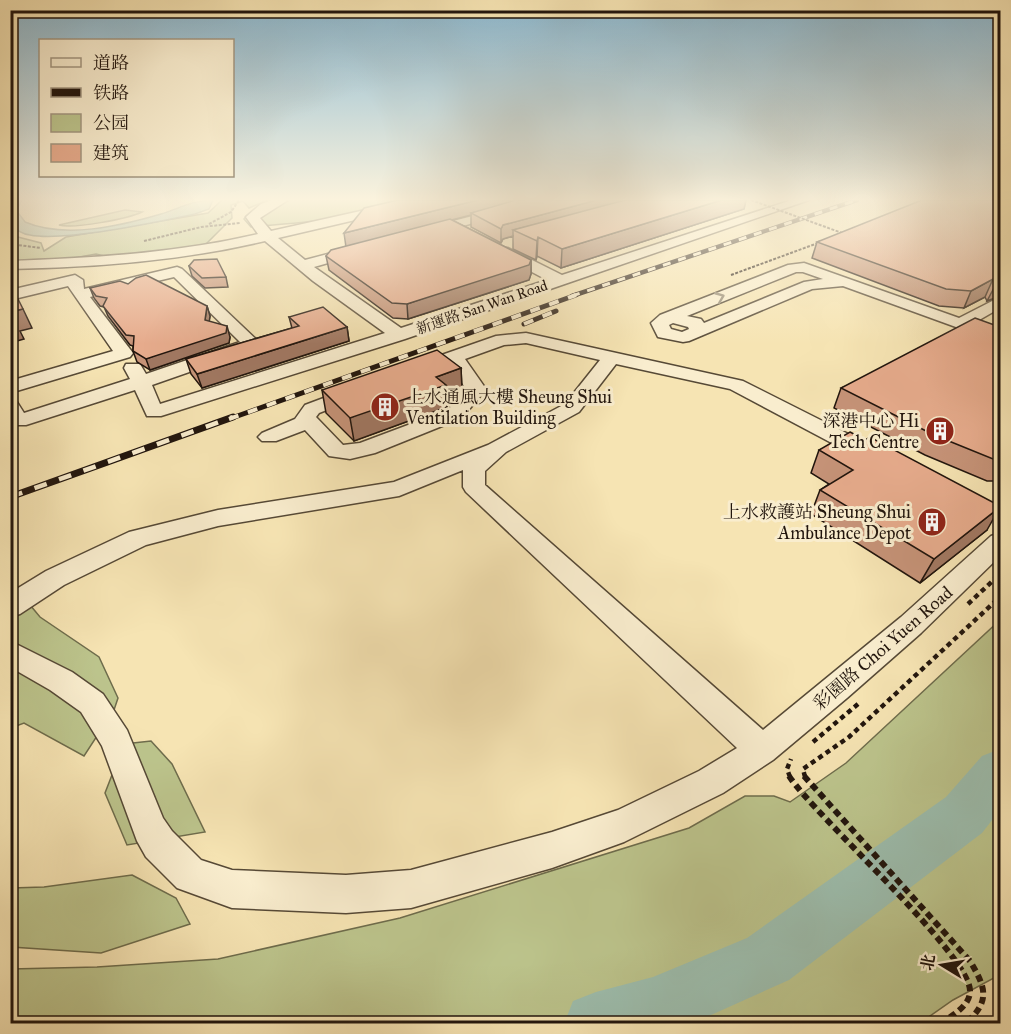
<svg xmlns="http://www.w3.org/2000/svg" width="1011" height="1034" viewBox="0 0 1011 1034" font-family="'IM FELL Great Primer','Noto Serif SC',serif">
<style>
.green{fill:#bcc48c;stroke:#6e6c4c;stroke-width:1.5}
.water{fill:#9dbeae;stroke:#6b7a6e;stroke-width:1.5}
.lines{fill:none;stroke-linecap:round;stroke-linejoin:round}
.stream{stroke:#6b7a6e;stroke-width:10}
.river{fill:#9dbeae;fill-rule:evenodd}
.minor-casing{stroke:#564936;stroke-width:3}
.path-far3{stroke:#21150d;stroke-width:2;stroke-dasharray:3 1.5;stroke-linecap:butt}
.path-far2{stroke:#21150d;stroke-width:4;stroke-dasharray:4.5 3;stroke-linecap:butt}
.path-far1{stroke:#21150d;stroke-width:4.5;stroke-dasharray:5 4;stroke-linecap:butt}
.path{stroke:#21150d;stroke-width:6;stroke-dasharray:7 4.5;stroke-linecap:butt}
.minor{fill:#f9edce;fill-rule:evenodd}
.rail-far2-casing{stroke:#21150d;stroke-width:4.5}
.rail-far1-casing{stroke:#21150d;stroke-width:5}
.rail-casing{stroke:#21150d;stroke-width:7}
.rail-far2{stroke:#f9edce;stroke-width:3;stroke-dasharray:8;stroke-linecap:butt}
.rail-far1{stroke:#f9edce;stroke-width:4;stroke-dasharray:10;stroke-linecap:butt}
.rail{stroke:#f9edce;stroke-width:4.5;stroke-dasharray:13;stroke-linecap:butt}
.path-bridge{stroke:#21150d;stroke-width:2;stroke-dasharray:3 1.5;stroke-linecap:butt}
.wall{fill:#c69378;stroke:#21150d;stroke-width:1.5}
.shaded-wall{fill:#a17862;stroke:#21150d;stroke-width:1.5}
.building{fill:#e6ab8c;stroke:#21150d;stroke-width:1.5}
.oneway{stroke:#988c77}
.labels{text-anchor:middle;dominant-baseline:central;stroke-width:6;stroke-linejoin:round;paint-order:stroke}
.far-street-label{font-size:15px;fill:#21150d;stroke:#f9edce}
.poi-label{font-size:18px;fill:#21150d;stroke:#f9edce;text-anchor:end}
.street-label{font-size:18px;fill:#21150d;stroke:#f9edce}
</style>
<rect width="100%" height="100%" fill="#f6e4b3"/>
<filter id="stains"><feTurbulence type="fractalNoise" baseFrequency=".00333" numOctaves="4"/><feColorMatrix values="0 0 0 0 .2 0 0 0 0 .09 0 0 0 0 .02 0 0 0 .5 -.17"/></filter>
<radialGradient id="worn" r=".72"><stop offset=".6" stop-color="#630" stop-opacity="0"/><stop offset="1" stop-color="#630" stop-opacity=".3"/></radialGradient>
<path class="green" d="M222,200H268L249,208L243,201L231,205L232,218L203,247L113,258L96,254L52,262L11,263L10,235L41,243L44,251L66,237L208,213Z
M290,200H398C365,220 290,223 251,227L244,219C258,201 273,208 290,200Z
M125,210L142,212C127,219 74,229 59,225Z
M10,599L30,605L40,617L99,657L118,698L114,710L84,756L24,723L11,728Z
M1000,620V970L994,978L953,1000L920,1023H11V969L97,967L218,959L400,918L689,828L745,796H774L790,802L846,763Z
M151,741L172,764L205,832L127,845L105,793L124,744Z
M132,875L176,898L190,924L101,953L11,947V888L44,887Z"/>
<path class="water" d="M10,200H22L16,210L25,222C65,239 120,226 161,214C180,208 193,200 213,200L209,209L195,214C157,222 64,242 30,235C21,234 16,230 11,224Z"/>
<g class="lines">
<path class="stream" d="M653,1008L690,1024"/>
<path class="river" d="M1000,749V810L982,833L789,980L691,1024H564L573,1001L596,992L653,977L747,938L946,797L982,756Z"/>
<g class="minor-casing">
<path id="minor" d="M272,200H288L260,218L271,231L410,200H430L428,203L278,238L305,260L358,246L363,247V253L314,267L401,328L547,280L498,254V248H508L562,275L792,200H809L405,339L161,416H147L135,390L26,425H12L10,400L17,402L24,413L130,379L124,368L126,364H140L146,374L240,342L174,277L90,297L133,353L130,357L10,393V381L113,351L68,286L10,300V290L75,275L83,280L84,289L177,267L182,269L261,344L258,348L152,385L160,404L385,333L313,281L265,241C181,261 96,267 10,269V261C94,258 177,253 258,234L246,217L261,204Z
M536,200H555L427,236L420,232L422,229Z
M804,263L959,318L1000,297V308L974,323L1000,332V343L843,286L812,289L689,341L683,342L658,337L651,323L660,315L788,265ZM796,272H803L823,279L804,282L704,323L701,319L687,316ZM673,323L688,327L689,329L682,332L671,329L669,325Z
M526,333L743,381L876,448L879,453L876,458H860L730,389L616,364L579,412L506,452L485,471V485L763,730L901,617L991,536L1000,533V556L921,633L847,698L773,760L723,793L624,842L552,868L411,908L346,913L232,908L177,888L146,857L137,841L102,746L81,712L50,690L10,667V641L72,672L103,694L127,730L163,818L172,831L201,860L232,870L346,875L411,870L552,832L618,810L699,771L737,748L466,492L463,487V470L399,496L218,526L146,545L64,585L20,614L10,617V593L46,571L129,532L218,510L394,482L488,445L565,404L600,360L526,343L504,345L465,359L486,389L462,418L375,453L350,459L329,456L305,430L276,441H262L258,437L262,433L295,419L305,405L353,387L360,389L363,393L360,397L319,413L316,417L343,445L360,443L448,410L466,389L450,365L420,375L413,373L411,369L413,365L496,336Z"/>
</g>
<path class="path-far3" d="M209,224L231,212L239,200
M144,241L201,227L240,223
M10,244L41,248"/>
<path class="path-far2" d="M998,576L1000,574"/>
<path class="path-far1" d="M968,604L1000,574
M813,742L858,704
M790,777L787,769L791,759
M805,777L803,769L849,737L1000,597"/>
<path class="path" d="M789,776C814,815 973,957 970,992C969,1007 951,1016 940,1024
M804,776L970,961C986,988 991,1001 965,1024"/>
<use href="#minor" class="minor"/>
<g class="rail-far2-casing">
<path id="rail-far2" d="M572,296L857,200"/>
</g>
<g class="rail-far1-casing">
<path id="rail-far1" d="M524,324L556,311
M229,419L576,295"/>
</g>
<g class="rail-casing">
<path id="rail" d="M10,497L233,417"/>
</g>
<use href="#rail-far2" class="rail-far2"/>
<use href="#rail-far1" class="rail-far1"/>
<use href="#rail" class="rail"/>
<path class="path-bridge" d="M751,200L845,234
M731,275L818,243"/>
</g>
<path class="wall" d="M398,200H746L744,209L561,268L537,256L536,260L513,249V236L503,239L501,243L471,227V215L452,220L531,260V274L529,280L408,319L393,318L329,270L326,256L346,246Z
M1000,200V296L987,301L985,297L964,308L939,306L812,258L817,242Z
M189,266L226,277L228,287L205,288L192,276Z
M90,288L207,306L210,316L209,321L230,337L229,343L150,370L137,362L133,351V346L130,345L108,316L104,307L100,306L94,298Z
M289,317L347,327L349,341L202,388L191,374L186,359L292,328Z
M1000,327V479L998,481H987L925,455L834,408L841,388Z
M461,368L462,390L446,395L447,407L354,441L326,413L322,390Z
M865,440L987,530L920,583L811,514L820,490L829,484L811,473L819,450Z"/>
<path class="shaded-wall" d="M478,200H529L471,213V215L346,247L344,233Z
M597,200H631L513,230V236L503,239L501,243V229L503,225Z
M722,200H746L744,209L561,268L562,249Z
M538,237L537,256L536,260L537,241Z
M531,260V274L529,280L408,319L407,304Z
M993,279L985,297L964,308L971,291Z
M1000,282V296L987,301L996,284Z
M207,306L210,316L208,330L205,320Z
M23,309L32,328L20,331L24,339L10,343V312Z
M227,326L230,337L229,343L150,370L146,359Z
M347,327L349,341L202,388L197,374Z
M461,368L462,390L446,395L447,407L354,441L350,418L436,377Z
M1000,507L987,530L920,583L934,559Z"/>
<path class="building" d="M398,200H478L344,233L364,208Z
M516,200H597L503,225L501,229L471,213Z
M625,200H722L562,249L538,237L537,241L513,230Z
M922,200H1000V282L996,284L993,279L971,291L946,289L817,242Z
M450,219L531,260L529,265L407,304L392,303L326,256L331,250Z
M217,259L226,277L202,278L189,266L194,260Z
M146,275L207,306L205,320L227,326L226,333L146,359L133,351L134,336L126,335L103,306L107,298L96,296L90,288L120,281L128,284L136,278Z
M10,289H13L23,309L10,312Z
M323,307L347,327L197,374L186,359L299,326L289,317Z
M10,313L14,320L10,321Z
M975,318L1000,327V461H998L934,435L841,388Z
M437,350L461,368L436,377L446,385L350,418L322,390Z
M850,432L865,440L870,437L1000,506V507L934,559L820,490L853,470L819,450Z"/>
<defs><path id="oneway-chevron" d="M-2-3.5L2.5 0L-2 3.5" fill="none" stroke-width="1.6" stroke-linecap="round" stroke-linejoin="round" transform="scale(1.5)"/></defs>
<use class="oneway" href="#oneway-chevron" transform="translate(720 297) rotate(-22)"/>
<linearGradient id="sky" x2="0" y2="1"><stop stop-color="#8ab8d1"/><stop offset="0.58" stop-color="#fbf3dd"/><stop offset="1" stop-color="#fbf3dd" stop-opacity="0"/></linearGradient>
<rect width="1011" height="344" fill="url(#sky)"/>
<defs>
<g id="building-disc" transform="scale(1.5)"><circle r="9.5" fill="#8f2418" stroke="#f9edce"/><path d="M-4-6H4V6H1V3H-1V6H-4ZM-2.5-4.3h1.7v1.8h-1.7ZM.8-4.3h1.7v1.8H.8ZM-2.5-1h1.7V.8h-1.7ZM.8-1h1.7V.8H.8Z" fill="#fff"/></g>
</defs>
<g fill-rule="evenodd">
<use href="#building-disc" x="385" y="407"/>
<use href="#building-disc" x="940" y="431"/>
<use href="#building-disc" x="932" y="522"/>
</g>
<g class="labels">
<g class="far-street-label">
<text transform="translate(482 307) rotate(-19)">新運路 San Wan Road</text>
</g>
<g class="poi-label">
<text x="406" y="397" text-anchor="start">上水通風大樓 Sheung Shui<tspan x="406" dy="21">Ventilation Building</tspan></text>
<text x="919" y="421">深港中心 Hi<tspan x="919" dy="21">Tech Centre</tspan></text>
<text x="911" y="512">上水救護站 Sheung Shui<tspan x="911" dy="21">Ambulance Depot</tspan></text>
</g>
<g class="street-label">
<text transform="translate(883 648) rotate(-41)">彩園路 Choi Yuen Road</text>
</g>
</g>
<rect width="1011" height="1034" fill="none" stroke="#f6e4b3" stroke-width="36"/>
<rect x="12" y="12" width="987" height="1010" fill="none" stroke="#21150d" stroke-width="3"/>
<rect x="18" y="18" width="975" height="998" fill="none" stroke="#21150d" stroke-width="1.5"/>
<rect x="39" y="39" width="195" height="138" fill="#f9edce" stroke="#a39781" stroke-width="1.5"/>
<rect x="51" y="58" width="30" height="9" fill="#f9edce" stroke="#a39781" stroke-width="1.5"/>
<text x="93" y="69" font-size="18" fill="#21150d">道路</text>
<rect x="51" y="88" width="30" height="9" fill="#21150d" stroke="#a39781" stroke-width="1.5"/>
<text x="93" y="99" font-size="18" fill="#21150d">铁路</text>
<rect x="51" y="114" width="30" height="18" fill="#bcc48c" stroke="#a39781" stroke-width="1.5"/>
<text x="93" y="129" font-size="18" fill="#21150d">公园</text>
<rect x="51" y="144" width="30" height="18" fill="#e6ab8c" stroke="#a39781" stroke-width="1.5"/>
<text x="93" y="159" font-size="18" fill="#21150d">建筑</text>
<g transform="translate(942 965) rotate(281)" stroke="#f9edce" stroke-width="4.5" paint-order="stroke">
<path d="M0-4.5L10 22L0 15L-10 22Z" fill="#21150d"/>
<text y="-9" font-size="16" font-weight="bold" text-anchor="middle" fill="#21150d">北</text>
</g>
<rect width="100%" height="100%" filter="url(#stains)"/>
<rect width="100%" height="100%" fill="url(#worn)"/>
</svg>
